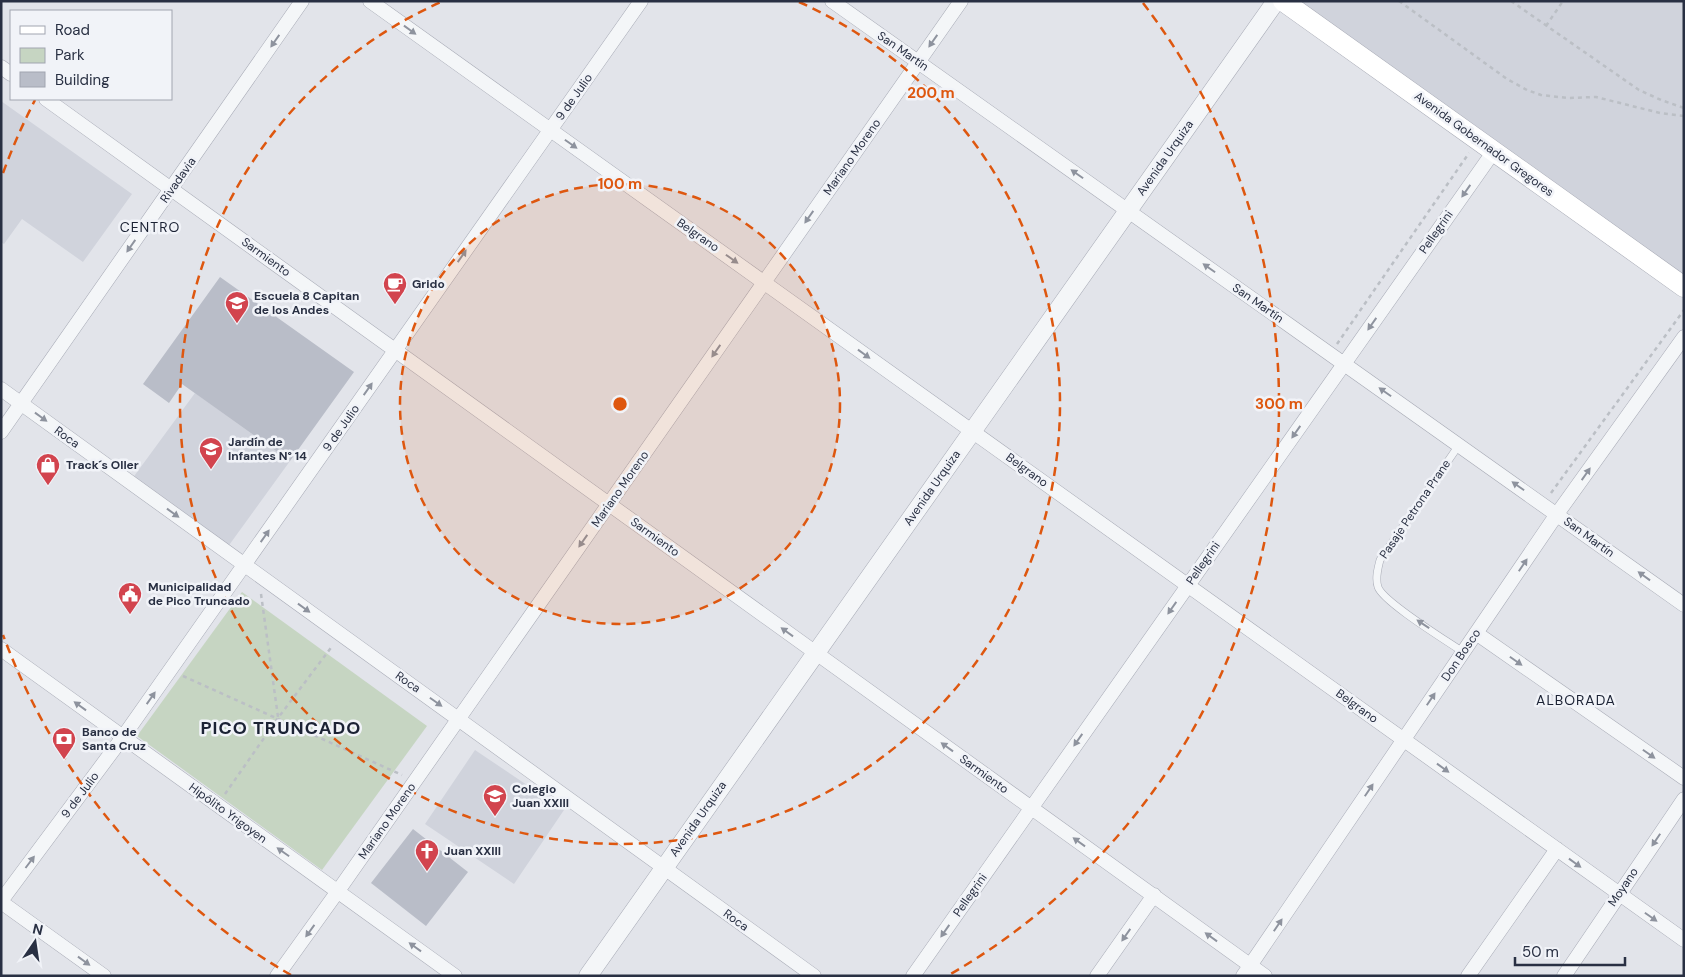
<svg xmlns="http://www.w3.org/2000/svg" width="1685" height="977" viewBox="0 0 1685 977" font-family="'DM Sans',sans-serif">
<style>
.built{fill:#d0d3dc}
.green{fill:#c6d5c2}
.building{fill:#b9bdc8}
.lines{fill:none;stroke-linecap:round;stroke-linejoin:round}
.service-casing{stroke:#a7aab5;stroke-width:8}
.minor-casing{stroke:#a7aab5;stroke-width:15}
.tertiary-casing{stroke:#a7aab5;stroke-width:19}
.secondary-casing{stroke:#a7aab5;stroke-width:21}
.path{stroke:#bbbfc5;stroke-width:2.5;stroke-dasharray:4 4;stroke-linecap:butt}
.service{stroke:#f4f6f8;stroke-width:7}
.minor{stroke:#f4f6f8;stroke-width:14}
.tertiary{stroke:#f4f6f8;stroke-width:18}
.secondary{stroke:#fff;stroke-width:20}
.oneway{fill:#8e939e}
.ring{fill:none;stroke:#de570f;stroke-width:2.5;stroke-dasharray:9 6}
.labels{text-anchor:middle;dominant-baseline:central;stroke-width:5;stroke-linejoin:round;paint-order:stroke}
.street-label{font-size:12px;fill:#293043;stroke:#f1f3f8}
.poi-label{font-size:12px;font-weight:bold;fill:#293043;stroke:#f1f3f8;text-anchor:start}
.neighbourhood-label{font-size:14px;letter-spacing:1px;fill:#1b2234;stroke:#f1f3f8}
.district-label{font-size:18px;font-weight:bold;letter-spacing:1px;fill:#1b2234;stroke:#f1f3f8}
.centre{fill:#de570f;stroke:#f1f3f8;stroke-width:2.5}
.ring-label{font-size:15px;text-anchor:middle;font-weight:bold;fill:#de570f;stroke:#f1f3f8;stroke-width:5;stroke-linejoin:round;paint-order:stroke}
</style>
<rect width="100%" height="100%" fill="#e2e4ea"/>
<path class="built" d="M1283,1H1684V287Z
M1,101L132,194L83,262L22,219L4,244L1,242Z
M195,393L290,461L227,548L132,479Z
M475,750L564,810L514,884L425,824Z"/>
<path class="green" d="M242,592L427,726L322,870L137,736Z"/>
<path class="building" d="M220,277L354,372L290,461L182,384L169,403L143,384Z
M413,829L468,872L426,926L371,883Z"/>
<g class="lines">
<g class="service-casing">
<path id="service" d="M1459,445L1380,560C1378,568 1375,578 1378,587C1383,602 1447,641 1463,652"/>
</g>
<g class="minor-casing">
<path id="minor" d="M370,1L1684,940
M832,1L1684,605
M1,67L11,74
M46,99L1265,976
M1,389L814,976
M1,432L302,1
M1476,633L1684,778
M1,649L455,976
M1,901L123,737L641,1
M1,902L104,976
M277,976L338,891L961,1
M913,976L1494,151
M1097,976L1154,895
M1243,976L1557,514L1684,337
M1468,976L1557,849
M1564,976L1684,799"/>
</g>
<g class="tertiary-casing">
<path id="tertiary" d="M588,976L1276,1"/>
</g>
<g class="secondary-casing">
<path id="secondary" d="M1283,1L1684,287"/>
</g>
<path class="path" d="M1399,1L1507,79L1527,90L1541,95L1568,98L1596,97L1660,113L1684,116
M1511,1L1639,90L1661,100L1684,108
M1546,26L1563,1
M1337,344L1469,153
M1551,493L1684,310
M261,594L278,717
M183,676L402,775
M225,794L278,718L333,645"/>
<use href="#service" class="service"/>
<use href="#minor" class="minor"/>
<use href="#tertiary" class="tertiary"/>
<use href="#secondary" class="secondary"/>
</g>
<defs><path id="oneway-solid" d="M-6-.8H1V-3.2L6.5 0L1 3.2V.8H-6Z" transform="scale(1.25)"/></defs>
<g class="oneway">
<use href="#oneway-solid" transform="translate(410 30) rotate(36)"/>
<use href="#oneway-solid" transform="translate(275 41) rotate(125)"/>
<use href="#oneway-solid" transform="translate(933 41) rotate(125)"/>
<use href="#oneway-solid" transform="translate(571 144) rotate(35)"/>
<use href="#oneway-solid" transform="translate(1077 174) rotate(-145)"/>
<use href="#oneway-solid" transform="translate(1466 191) rotate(125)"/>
<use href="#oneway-solid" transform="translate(809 217) rotate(125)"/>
<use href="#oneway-solid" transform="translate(131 246) rotate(125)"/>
<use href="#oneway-solid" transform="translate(462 256) rotate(-55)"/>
<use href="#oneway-solid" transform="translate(732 259) rotate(35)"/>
<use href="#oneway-solid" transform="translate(1209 268) rotate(-145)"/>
<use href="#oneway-solid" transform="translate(1372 324) rotate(125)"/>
<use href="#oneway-solid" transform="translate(716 351) rotate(125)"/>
<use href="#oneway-solid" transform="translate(864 354) rotate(36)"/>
<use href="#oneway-solid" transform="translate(368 389) rotate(-55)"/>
<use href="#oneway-solid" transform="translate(1385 392) rotate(-145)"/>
<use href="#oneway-solid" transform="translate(41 417) rotate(36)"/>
<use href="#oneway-solid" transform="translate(1296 432) rotate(125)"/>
<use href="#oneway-solid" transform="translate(1586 474) rotate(-55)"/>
<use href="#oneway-solid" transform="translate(1518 486) rotate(-145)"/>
<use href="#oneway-solid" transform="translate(173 513) rotate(36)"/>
<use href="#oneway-solid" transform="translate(265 536) rotate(-55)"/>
<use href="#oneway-solid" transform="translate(583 541) rotate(125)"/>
<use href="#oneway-solid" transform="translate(1523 565) rotate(-56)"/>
<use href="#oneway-solid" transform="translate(1644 576) rotate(-144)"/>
<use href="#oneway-solid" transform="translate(304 608) rotate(36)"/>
<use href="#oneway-solid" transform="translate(1172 608) rotate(125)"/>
<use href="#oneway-solid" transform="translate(1423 624) rotate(-146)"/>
<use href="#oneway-solid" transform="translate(787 632) rotate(-144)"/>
<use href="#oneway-solid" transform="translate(1516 661) rotate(35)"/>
<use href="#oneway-solid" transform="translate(151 698) rotate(-55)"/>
<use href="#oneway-solid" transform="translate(1431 699) rotate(-56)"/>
<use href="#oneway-solid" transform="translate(436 702) rotate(35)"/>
<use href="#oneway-solid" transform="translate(80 706) rotate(-144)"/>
<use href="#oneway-solid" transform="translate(1078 740) rotate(125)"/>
<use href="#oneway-solid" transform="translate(947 747) rotate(-144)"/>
<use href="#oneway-solid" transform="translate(1649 754) rotate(35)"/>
<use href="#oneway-solid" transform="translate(1443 768) rotate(36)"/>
<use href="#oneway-solid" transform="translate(1369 790) rotate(-56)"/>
<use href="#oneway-solid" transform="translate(1656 840) rotate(124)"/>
<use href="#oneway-solid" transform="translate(1079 842) rotate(-144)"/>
<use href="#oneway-solid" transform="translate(283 852) rotate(-145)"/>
<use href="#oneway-solid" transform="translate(30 862) rotate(-53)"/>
<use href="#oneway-solid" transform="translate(1575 863) rotate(36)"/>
<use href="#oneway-solid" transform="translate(1651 917) rotate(35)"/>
<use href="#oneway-solid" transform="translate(1278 925) rotate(-56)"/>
<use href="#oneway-solid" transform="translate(310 931) rotate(126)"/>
<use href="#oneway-solid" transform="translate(945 931) rotate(125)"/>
<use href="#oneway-solid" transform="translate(1126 935) rotate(125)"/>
<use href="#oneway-solid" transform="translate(1211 937) rotate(-144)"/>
<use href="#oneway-solid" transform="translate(415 947) rotate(-144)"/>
<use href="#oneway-solid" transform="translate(84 961) rotate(36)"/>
</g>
<circle cx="620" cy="404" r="220" fill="#de570f" fill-opacity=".12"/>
<g class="ring">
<circle cx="620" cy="404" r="220"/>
<path d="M799 2A440 440 0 1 1 441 2"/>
<path d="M291 975A659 659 0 0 1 3 635M3 173A659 659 0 0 1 35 100M1143 3A659 659 0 0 1 949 975"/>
</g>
<defs>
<g id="cafe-pin" transform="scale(1.25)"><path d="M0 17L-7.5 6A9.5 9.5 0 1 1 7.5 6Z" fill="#d2444e" stroke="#f1f3f8"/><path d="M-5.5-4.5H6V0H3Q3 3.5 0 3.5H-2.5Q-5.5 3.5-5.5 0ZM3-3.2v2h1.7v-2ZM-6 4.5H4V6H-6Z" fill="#fff"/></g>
<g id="school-pin" transform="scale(1.25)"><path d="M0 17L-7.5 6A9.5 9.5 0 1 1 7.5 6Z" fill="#d2444e" stroke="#f1f3f8"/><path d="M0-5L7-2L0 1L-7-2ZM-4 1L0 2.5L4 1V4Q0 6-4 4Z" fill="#fff"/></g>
<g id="shop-pin" transform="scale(1.25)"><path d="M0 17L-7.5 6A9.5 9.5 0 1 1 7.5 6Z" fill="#d2444e" stroke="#f1f3f8"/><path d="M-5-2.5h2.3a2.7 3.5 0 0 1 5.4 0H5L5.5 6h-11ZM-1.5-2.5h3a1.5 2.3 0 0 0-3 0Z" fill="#fff"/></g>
<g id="civic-pin" transform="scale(1.25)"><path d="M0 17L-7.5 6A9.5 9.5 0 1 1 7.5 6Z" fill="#d2444e" stroke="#f1f3f8"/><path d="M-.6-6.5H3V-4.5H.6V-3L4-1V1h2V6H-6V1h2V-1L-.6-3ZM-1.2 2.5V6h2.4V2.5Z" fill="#fff"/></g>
<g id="bank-pin" transform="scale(1.25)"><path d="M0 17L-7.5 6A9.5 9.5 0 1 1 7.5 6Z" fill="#d2444e" stroke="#f1f3f8"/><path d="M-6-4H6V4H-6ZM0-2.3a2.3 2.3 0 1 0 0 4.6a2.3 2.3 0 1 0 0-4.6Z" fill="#fff"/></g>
<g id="church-pin" transform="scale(1.25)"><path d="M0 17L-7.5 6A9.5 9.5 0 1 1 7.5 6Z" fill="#d2444e" stroke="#f1f3f8"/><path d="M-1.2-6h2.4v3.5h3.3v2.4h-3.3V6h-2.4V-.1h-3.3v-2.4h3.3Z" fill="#fff"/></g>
</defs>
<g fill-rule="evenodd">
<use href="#cafe-pin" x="395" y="284"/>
<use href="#school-pin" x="237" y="303"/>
<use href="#school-pin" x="211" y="449"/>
<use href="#shop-pin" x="48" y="465"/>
<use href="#civic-pin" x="130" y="594"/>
<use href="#bank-pin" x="64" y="739"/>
<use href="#school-pin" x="495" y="796"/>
<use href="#church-pin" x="427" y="851"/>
</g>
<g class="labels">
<g class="street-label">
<text transform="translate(903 51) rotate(35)">San Martín</text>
<text transform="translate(574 97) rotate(-55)">9 de Julio</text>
<text transform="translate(1484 144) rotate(36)">Avenida Gobernador Gregores</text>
<text transform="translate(852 157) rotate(-55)">Mariano Moreno</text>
<text transform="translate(1165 158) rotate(-55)">Avenida Urquiza</text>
<text transform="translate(178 180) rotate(-55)">Rivadavia</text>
<text transform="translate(1436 232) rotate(-55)">Pellegrini</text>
<text transform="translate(698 235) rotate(35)">Belgrano</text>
<text transform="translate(266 257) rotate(36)">Sarmiento</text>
<text transform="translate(1258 303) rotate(35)">San Martín</text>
<text transform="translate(341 428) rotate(-55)">9 de Julio</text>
<text transform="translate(67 437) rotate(36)">Roca</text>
<text transform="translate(1027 470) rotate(36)">Belgrano</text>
<text transform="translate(932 488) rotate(-55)">Avenida Urquiza</text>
<text transform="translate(620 489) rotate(-55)">Mariano Moreno</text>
<text transform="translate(1415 509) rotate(-56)">Pasaje Petrona Prane</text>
<text transform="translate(655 537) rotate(36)">Sarmiento</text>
<text transform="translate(1589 537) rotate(36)">San Martín</text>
<text transform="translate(1203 563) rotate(-55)">Pellegrini</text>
<text transform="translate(1461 655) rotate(-56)">Don Bosco</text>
<text transform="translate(408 682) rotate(35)">Roca</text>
<text transform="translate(1357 706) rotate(36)">Belgrano</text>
<text transform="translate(984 774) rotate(36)">Sarmiento</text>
<text transform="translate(80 795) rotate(-53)">9 de Julio</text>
<text transform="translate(228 813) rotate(36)">Hipólito Yrigoyen</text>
<text transform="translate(698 819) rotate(-55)">Avenida Urquiza</text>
<text transform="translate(387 821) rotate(-55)">Mariano Moreno</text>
<text transform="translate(1623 887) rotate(-56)">Moyano</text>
<text transform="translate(970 895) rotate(-55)">Pellegrini</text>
<text transform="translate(736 920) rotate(36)">Roca</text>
</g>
<g class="poi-label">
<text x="412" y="284">Grido</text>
<text x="254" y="296">Escuela 8 Capitan<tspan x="254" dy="14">de los Andes</tspan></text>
<text x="228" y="442">Jardín de<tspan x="228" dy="14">Infantes N° 14</tspan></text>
<text x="66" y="465">Track´s Oller</text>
<text x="148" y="587">Municipalidad<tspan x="148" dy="14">de Pico Truncado</tspan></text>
<text x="82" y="732">Banco de<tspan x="82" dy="14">Santa Cruz</tspan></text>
<text x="512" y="789">Colegio<tspan x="512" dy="14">Juan XXIII</tspan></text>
<text x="444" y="851">Juan XXIII</text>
</g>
<g class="neighbourhood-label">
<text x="150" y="227">CENTRO</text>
<text x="1576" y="700">ALBORADA</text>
</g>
<g class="district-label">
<text x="281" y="728">PICO TRUNCADO</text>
</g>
</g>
<circle cx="620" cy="404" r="8" class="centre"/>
<g class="ring-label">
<text x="931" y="98">200 m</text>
<text x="620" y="189">100 m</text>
<text x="1279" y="409">300 m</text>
</g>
<rect width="1685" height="977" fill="none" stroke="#293043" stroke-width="5"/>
<rect x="10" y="10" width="162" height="90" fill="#f1f3f8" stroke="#a1a5b0"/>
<rect x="20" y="26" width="25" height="8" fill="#ffffff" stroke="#a1a5b0"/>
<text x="55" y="35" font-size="15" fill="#293043">Road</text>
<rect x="20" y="48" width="25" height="15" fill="#c6d5c2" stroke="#a1a5b0"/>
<text x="55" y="60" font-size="15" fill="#293043">Park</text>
<rect x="20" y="72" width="25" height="15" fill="#b9bdc8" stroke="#a1a5b0"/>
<text x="55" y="85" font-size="15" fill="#293043">Building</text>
<g transform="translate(35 942) rotate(13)" stroke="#f1f3f8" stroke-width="4" paint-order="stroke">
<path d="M0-4L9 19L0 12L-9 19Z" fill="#293043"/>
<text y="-8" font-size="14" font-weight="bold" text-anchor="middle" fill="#293043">N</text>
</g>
<path d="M1515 957v8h110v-8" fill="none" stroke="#293043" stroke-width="2.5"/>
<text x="1522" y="957" font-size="15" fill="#293043" stroke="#f1f3f8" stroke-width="4" paint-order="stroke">50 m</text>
</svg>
